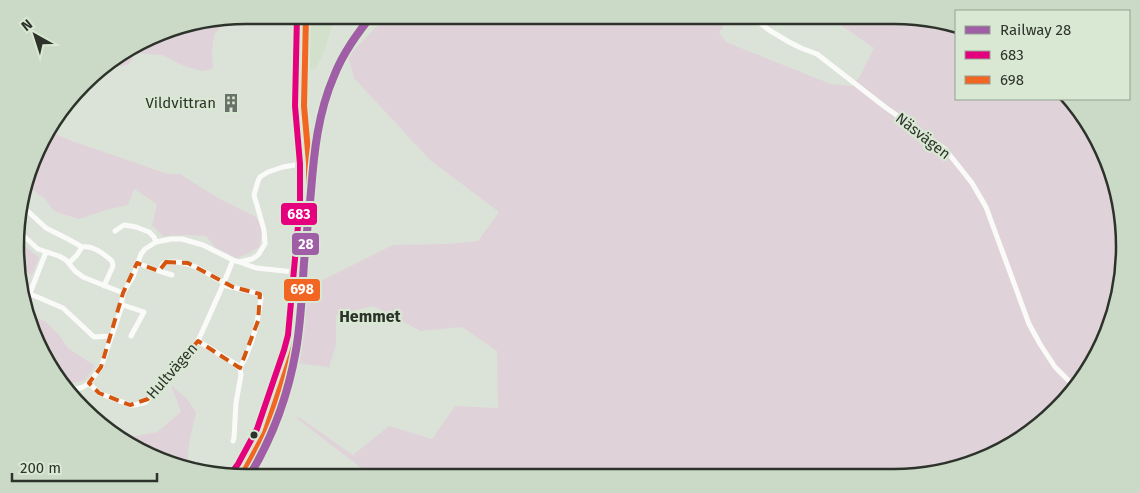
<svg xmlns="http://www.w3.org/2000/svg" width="1140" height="493" viewBox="0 0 1140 493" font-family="'Fira Sans',sans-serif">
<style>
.built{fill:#d2e0cc}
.green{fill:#e0d2d9}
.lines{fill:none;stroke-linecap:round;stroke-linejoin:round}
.street{stroke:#fafbf9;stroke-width:5}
.secondary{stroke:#fafbf9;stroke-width:8}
.bus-1-casing{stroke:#d9e8d3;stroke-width:10}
.bus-2-casing{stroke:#d9e8d3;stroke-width:10}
.bus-1{stroke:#e5007d;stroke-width:6}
.bus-2{stroke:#f26522;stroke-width:6}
.rail-1-casing{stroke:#d9e8d3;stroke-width:11}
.rail-1{stroke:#a05ea6;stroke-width:8}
.marked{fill:none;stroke:#d5550f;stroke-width:4;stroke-dasharray:10 6;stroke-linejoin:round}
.bus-dot{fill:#2d332b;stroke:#d9e8d3;stroke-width:2}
.labels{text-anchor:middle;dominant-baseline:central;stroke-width:4.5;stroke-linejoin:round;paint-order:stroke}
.poi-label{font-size:15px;fill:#2d332b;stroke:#d9e8d3;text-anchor:end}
.street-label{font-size:15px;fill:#2d332b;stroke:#d9e8d3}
.neighbourhood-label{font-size:16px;font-weight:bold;fill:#2d332b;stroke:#d9e8d3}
.rim{fill:none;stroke:#2d332b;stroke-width:2.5}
.line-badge{stroke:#d9e8d3;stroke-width:2}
.badge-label{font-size:14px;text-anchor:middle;font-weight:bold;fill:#fff}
</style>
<rect width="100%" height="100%" fill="#dbe3d8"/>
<path class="built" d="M303,15H342L337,19L331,28L325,50L316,68L313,69H301Z"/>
<path class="green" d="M388,15H731L719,33L726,42L831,84L852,86L860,76L874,48L839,24L844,15H894L956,25V99H1066L1101,144L1125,232L1113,321L1077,387L1035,430L982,460L924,476L359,478L364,470L295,417L300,418L353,455L389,426L432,439L455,406L498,408L497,351L462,327L421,331L373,306L336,315V345L329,367L303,364L295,361L303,312L304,293L313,285L393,245L447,244L478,241L499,212L430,160L354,78L348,56Z
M228,18L214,35L212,53L213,69L202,71L184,66L162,55L136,53L129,64L121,67L116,60L172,27Z
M47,130L69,140L168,174H180L218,198L256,217L263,229L259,247L249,253L236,258L216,248L206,236L187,235L163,236L152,225L157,204L134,189L128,205L106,210L79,219L59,213L52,209L45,199L26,185Z
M18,240L33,253L39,257L32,275L17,268Z
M30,316L45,321L59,335L68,348L95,366L85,380L65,385L46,362Z
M171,385L187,399L196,412L189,444L187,468L167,463L117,434L136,436L157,432L181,412Z
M81,394L90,407L89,414L73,395Z"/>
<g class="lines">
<path class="street" d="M750,15L769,30L789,42L801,48L817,54L885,107L945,149L972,183L986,207L1029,324L1040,344L1055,367L1076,388
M19,203L46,228L68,239L82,247
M18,231L38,249L59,256L66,260L75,271L83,277L123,293
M115,231L124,225L136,227L149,232L154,237L156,242
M69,263L77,255L82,247C93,245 104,254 112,261L113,266L104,286
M137,263L159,271C160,270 162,265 163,264C165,261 170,262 174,262C193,262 208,274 224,283
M242,263L256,268L294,272
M159,271L172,275
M223,285L260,294L261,298C258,322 253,346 240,368
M21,290L63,308L94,337L112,336
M30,293L46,252
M123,305L144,312L131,336
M198,341L237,365L240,368L241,375L236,403L234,438L233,441
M89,383L99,393L130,405H135L146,402L198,341L223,285L233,260
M70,391L83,387L89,383L101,367L121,309L123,293L133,277L141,254L145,249L156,242L171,239H182L203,245L233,260L239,262L252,259L258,255L265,244L264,230L254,195L258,181L260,177L268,172L283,167L300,164"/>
<path class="secondary" d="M230,475L238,464L257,429L284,350L288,335L293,290L300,204V164L295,106L297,15"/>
<g class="bus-1-casing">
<path id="bus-1" d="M230,475L238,464L257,429L284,350L288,335L300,204V164L295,106L297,15"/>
</g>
<g class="bus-2-casing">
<path id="bus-2" d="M239,477L246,468L265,433L292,353L297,336L302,291L309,204V163L304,106L306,15"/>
</g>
<use href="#bus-1" class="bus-1"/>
<use href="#bus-2" class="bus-2"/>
<g class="rail-1-casing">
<path id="rail-1" d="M248,478C272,439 288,396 296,350C301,322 302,292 304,263C306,239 309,215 311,191C314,152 318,113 334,76C343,53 357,34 372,15"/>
</g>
<use href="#rail-1" class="rail-1"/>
</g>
<path class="marked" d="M166,262L188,263L233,287L260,294L258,321L240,368L198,341L148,399L130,405L99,393L89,383L101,367L123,293L137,263L159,271Z"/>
<defs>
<g id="building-bare" transform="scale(1.5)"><path d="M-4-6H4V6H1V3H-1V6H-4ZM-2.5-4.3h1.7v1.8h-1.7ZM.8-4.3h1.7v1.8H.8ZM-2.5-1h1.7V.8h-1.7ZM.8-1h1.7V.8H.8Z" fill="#6a7168" stroke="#d9e8d3" stroke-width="2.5" paint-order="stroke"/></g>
</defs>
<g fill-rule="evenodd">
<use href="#building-bare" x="231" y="103"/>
</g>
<circle class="bus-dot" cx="254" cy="435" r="4.5"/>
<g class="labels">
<g class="poi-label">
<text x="216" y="103">Vildvittran</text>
</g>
<g class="street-label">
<text transform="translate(923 136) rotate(38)">Näsvägen</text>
<text transform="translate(172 371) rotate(-49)">Hultvägen</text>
</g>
<g class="neighbourhood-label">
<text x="370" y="316">Hemmet</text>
</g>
</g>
<path d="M0 0H1140V493H0ZM246 24H894A222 222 0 0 1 1116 246V247A222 222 0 0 1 894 469H246A222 222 0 0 1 24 247V246A222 222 0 0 1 246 24Z" fill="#cbdac6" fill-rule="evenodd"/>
<path class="rim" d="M246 24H894A222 222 0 0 1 1116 246V247A222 222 0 0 1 894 469H246A222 222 0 0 1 24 247V246A222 222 0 0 1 246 24Z"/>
<g class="line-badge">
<rect x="280" y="202" width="38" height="24" rx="5" fill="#e5007d"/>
<rect x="291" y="232" width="29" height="24" rx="5" fill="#a05ea6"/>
<rect x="283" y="278" width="38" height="24" rx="5" fill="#f26522"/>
</g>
<g class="badge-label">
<text x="299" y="219">683</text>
<text x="306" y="249">28</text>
<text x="302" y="294">698</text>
</g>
<rect x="955" y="10" width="175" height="90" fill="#d9e8d3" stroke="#94a090"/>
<rect x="965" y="26" width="25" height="8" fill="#a05ea6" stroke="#94a090"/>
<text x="1000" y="35" font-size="15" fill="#2d332b">Railway 28</text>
<rect x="965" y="51" width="25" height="8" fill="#e5007d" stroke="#94a090"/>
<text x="1000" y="60" font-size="15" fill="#2d332b">683</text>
<rect x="965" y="76" width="25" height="8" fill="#f26522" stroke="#94a090"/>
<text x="1000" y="85" font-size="15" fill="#2d332b">698</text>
<g transform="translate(35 35) rotate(321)" stroke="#d9e8d3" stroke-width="4" paint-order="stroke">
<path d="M0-4L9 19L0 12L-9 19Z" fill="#2d332b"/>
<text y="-8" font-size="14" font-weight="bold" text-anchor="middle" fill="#2d332b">N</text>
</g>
<path d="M12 473v8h145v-8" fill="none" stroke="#2d332b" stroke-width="2.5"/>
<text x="20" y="473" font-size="15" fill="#2d332b" stroke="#d9e8d3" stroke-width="4" paint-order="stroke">200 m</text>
</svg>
